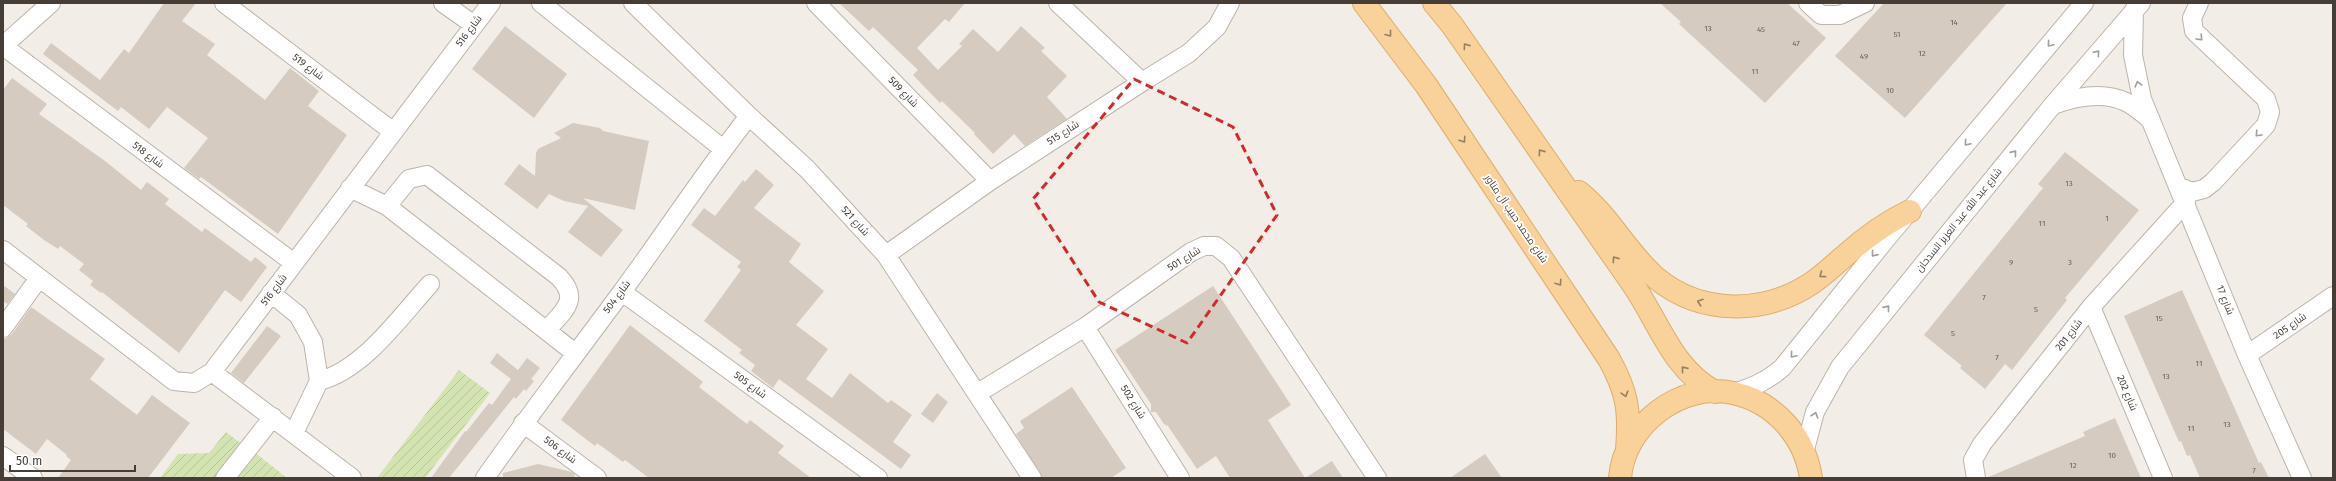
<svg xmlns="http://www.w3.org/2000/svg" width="2336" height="481" viewBox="0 0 2336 481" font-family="'Fira Sans',Cairo,sans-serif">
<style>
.garden{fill:url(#garden-furrows)}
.building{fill:#d6cbc0}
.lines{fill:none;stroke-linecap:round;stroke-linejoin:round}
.minor-casing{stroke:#bdb4aa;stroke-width:20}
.major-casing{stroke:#dcad6b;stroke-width:24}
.minor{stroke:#fff;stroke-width:18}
.major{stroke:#f8d29a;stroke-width:22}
.oneway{stroke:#968063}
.oneway2{stroke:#a29e9a}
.marked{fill:none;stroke:#d62828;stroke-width:3;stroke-dasharray:8 5;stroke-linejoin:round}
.labels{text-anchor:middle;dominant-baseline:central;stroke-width:3.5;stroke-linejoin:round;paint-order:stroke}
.number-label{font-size:8px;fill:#696058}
.street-label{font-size:10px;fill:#453d36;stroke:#fff}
</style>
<defs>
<pattern id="garden-furrows" width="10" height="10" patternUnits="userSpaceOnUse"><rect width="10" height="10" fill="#d3e4b2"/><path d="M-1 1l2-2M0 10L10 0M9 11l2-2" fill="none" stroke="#b6c49a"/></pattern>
</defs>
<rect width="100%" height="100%" fill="#f2ede7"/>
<path class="garden" d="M459,370L490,393L425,478H377Z
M226,432L243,445L218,478H160L178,454L209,453Z
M253,451L287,478H233Z"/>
<path class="building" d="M164,3H196L182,21L215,44L207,55L265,100L290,68L319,91L308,106L347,135L278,234L201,177L199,179L184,168L208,138L167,107L149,129L121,107L118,111L43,54L51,43L100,80L124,49L129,53Z
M839,3H965L949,22L945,19L917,48L938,70L962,46L959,44L973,29L998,52L1021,26L1045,48L1041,51L1067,76L1047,97L1067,119L1025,146L1014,134L993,154L974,134L975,133L942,101L940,103L913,75L918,70L873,27L869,31Z
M1660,3H1787L1826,38L1765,103L1679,24L1681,22Z
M1884,3H2007L1905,118L1835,56Z
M505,26L567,74L534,118L472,69Z
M12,78L47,104L39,114L105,161L141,190L147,182L169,199L165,204L202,232L205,228L251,262L255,257L267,267L241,302L225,290L179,353L102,292L101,293L90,285L93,281L79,270L84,264L60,246L58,249L44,240L26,226L28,224L3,205V90Z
M573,123L600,128L603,131L649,141L635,210L583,198L623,230L601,257L568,232L588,206L564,201L549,194L537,209L504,184L519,164L535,176L536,153L538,149L561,138L554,133Z
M2065,152L2139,210L2065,298L2067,300L2012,370L2005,364L1985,389L1960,368L1962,366L1924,335L2043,188L2038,184Z
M756,169L774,185L754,208L801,244L789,262L824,291L796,325L828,349L806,379L832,398L850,373L888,403L891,400L912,415L893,442L911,455L901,469L779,379L773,388L751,371L755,365L739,353L742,350L704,321L741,270L737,267L741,262L691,225L704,208L715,216L743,180L745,182Z
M3,285L15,294L7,304L3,301Z
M1213,286L1291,405L1268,420L1305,478H1230L1216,456L1197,469L1168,426L1164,424L1156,412H1151V404L1115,350Z
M2182,290L2259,463L2261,462L2269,478H2200L2190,455L2187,456L2181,441L2179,442L2124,316Z
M31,307L105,359L90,379L137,415L152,395L190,423L148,478H58L71,460L66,456L67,455L47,439L36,454L3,429V340L12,334Z
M630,325L703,382L699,387L747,424L750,420L784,446L778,453L811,478H649L625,460L623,462L597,443L595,446L561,420Z
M267,326L281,336L244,383L231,373Z
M497,353L518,370L527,358L540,368L531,379L534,381L526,391L524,389L516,399L514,397L449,478H431L465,431L466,432L489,403L492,405L511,379L490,363Z
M1072,387L1126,468L1111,478H1042L1016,434L1024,428L1020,421Z
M937,393L948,402L933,423L921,414Z
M2115,418L2141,478H1986L2085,436L2083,432Z
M1485,454L1502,478H1450Z
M1332,461L1343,478H1305Z
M538,464L572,472L575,474L574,478H503V473Z"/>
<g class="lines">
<g class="minor-casing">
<path id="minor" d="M224,3L392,131
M443,3L474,25
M541,3L723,149
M633,3L749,116L807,169L886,255L1032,478
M816,3L990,181
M1058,3L1142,82
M1808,3L1821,15H1840L1865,3
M2134,10L2133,55L2142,99L2247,355L2302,478
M3,46L294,263
M3,46L51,3
M2053,105C2075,97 2103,91 2126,102C2135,106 2143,114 2151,120
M2180,187L2192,192L2204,189L2213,182L2266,125L2270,112L2266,99L2194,31L2192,18L2199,3
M350,188L387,206L575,353
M387,206L409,179L427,175L559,277C581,300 563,311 547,330
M3,250L174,381L194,383L212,372L491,3
M886,255L990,181L1142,82L1189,53L1217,27L1230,3
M622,292L878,478
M271,293L298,315L313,342L319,381L294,433
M2091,307L2163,478
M1085,327L1180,478
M3,328L39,278
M2247,355L2333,296
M212,372L352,478
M319,381C363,370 400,317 430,284
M978,393L1085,327L1191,252L1204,246H1216L1231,258L1377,478
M1734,393C1753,387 1767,381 1782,368L1887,238L2084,3
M523,423L597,478
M1804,453L1815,412L1840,367L2052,106L2141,3
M3,456L33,478
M225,478L273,417
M485,478C529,415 576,354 621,293C664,235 704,173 749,116
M1976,478L1973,460L1982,444L2091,307L2186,202"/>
</g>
<g class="major-casing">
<path id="major" d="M1364,3L1426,85L1609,359C1628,393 1630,412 1627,450
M1434,3L1452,25C1512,111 1572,197 1632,283C1659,322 1672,369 1715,392
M1579,192C1610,217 1627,253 1656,278C1701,315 1764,315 1812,283C1825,274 1835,264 1847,254C1866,237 1887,222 1910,211
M1620,478C1624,425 1681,381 1733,393C1775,402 1805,437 1811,478"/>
</g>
<use href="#minor" class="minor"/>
<use href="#major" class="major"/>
</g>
<defs><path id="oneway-chevron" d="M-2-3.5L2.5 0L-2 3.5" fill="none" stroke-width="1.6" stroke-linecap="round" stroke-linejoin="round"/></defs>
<g class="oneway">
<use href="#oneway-chevron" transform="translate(1389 34) rotate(52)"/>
<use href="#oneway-chevron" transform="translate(1466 46) rotate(-125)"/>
<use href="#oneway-chevron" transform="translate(1463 140) rotate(56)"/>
<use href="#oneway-chevron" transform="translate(1541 152) rotate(-125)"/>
<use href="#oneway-chevron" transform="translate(1615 259) rotate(-125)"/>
<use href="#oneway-chevron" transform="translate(1822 275) rotate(143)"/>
<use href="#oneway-chevron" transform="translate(1559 283) rotate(56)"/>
<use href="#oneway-chevron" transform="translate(1700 302) rotate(-162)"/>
<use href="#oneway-chevron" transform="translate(1684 369) rotate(-129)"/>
<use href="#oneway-chevron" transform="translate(1625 394) rotate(74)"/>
</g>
<g class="oneway2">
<use href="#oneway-chevron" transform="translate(2200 38) rotate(47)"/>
<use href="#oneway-chevron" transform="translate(2050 44) rotate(130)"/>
<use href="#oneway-chevron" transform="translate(2097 53) rotate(-49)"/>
<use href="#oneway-chevron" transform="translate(2138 84) rotate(-105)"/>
<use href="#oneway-chevron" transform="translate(2258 134) rotate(133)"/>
<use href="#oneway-chevron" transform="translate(1967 143) rotate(130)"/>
<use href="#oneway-chevron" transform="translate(2014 153) rotate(-51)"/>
<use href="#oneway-chevron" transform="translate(1874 254) rotate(129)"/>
<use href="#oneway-chevron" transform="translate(1887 308) rotate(-51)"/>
<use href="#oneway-chevron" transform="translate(1793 355) rotate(130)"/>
<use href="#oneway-chevron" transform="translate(1815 415) rotate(-71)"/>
</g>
<path class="marked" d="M1134,79L1233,127L1277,215L1187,343L1099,302L1033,199Z"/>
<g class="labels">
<g class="number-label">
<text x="1954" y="22">14</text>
<text x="1708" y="28">13</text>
<text x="1761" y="29">45</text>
<text x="1897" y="34">51</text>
<text x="1796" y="43">47</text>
<text x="1922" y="53">12</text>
<text x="1864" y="56">49</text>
<text x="1755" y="71">11</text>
<text x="1890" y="90">10</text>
<text x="2069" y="183">13</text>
<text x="2107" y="218">1</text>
<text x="2042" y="223">11</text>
<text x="2011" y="262">9</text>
<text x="2070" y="262">3</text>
<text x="1984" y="297">7</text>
<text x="2036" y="309">5</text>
<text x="2159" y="318">15</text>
<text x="1953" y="333">5</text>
<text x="1997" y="357">7</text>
<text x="2199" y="363">11</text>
<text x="2166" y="376">13</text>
<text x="2227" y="424">13</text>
<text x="2191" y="428">11</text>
<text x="2112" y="455">10</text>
<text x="2073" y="465">12</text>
<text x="2254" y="470">7</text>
</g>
<g class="street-label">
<text transform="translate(469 31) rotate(-53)">شارع 516</text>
<text transform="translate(308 67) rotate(37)">شارع 519</text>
<text transform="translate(903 92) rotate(46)">شارع 509</text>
<text transform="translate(1063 133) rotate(-33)">شارع 515</text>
<text transform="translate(148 155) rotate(37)">شارع 518</text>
<text transform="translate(1516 219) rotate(56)">شارع محمد حبيب آل مناور</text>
<text transform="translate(1959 220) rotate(-51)">شارع عبد الله عبد العزيز السدحان</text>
<text transform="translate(855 221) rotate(48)">شارع 521</text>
<text transform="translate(1184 259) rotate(-32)">شارع 501</text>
<text transform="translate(274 290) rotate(-53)">شارع 516</text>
<text transform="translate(617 297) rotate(-53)">شارع 504</text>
<text transform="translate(2225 300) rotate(68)">شارع 17</text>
<text transform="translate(2290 326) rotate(-35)">شارع 205</text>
<text transform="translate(2069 335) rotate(-52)">شارع 201</text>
<text transform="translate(750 385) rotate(36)">شارع 505</text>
<text transform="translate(2127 393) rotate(67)">شارع 202</text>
<text transform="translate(1133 402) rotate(58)">شارع 502</text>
<text transform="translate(560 450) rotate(37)">شارع 506</text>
</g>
</g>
<rect width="2336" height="481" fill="none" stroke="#453d36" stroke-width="8"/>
<path d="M10 465v6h125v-6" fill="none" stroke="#453d36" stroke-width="2"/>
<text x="16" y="465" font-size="12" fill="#453d36" stroke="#ffffff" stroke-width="3" paint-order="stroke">50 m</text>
</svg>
